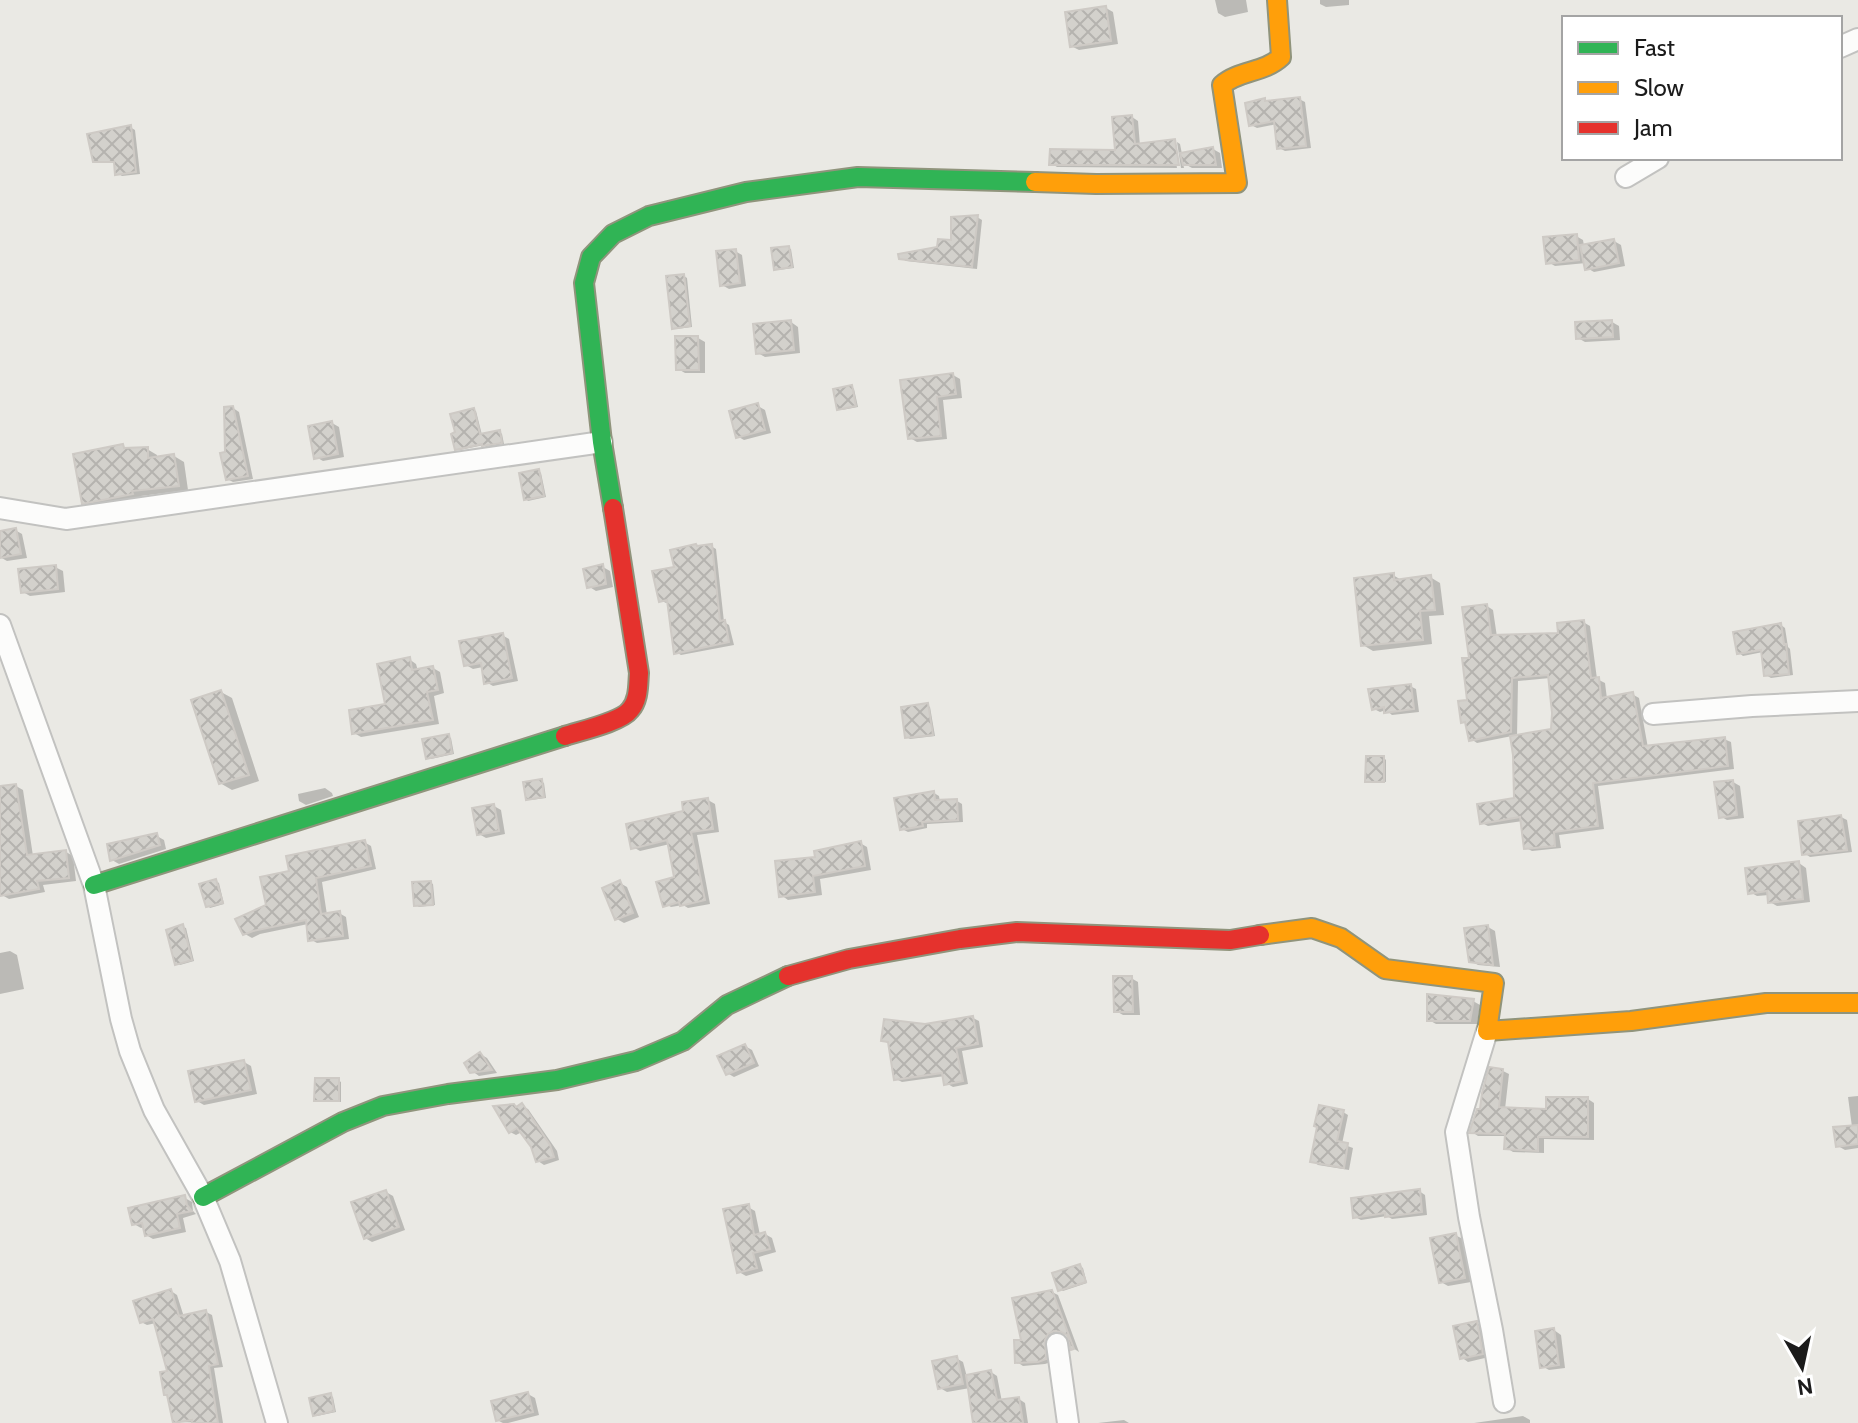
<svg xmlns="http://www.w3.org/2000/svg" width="1858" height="1423" viewBox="0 0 1858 1423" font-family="Cabin,sans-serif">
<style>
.shadow{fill:#0003;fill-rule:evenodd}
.building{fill:url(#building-cross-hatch);stroke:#cecac5;stroke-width:2}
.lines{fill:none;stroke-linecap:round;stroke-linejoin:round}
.street-casing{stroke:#c2c2c0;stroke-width:24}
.fast-casing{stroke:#90947c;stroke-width:22}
.slow-casing{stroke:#90947c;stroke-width:22}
.jam-casing{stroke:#90947c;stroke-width:22}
.street{stroke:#fcfcfb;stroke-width:20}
.fast{stroke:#30b455;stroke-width:18}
.slow{stroke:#ff9f0a;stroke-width:18}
.jam{stroke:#e5322d;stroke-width:18}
</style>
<defs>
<pattern id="building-cross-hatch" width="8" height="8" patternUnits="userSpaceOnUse" patternTransform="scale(2)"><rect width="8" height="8" fill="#d3d1cc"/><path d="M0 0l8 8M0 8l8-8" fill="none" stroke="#b5b3af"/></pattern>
</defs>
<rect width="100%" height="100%" fill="#eae9e4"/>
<path class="shadow" d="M1215,0H1246L1248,12L1225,17L1218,13Z
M1320,0H1349V5L1326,7L1320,4Z
M1106,8L1113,12L1118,44L1079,50L1071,46Z
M1299,99L1305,102L1311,148L1285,151L1279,148L1277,124L1257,128L1251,125L1264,100L1269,103Z
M1132,117L1138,121L1140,146L1174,141L1176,142H1173L1177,168L1057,167L1051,163L1117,152Z
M130,127L135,130L140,174L122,176L117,173L116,163H100L95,160Z
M1177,142L1180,144L1182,154L1213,149L1220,153L1222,168H1192L1183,163L1184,168H1181Z
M977,217L982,220L977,269L906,261L901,258L939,249L953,242Z
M1576,236L1583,240L1584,246L1614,241L1621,245L1625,266L1594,272L1587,268L1586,263L1555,266L1548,262Z
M788,248L791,249L794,268L779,270L776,269Z
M735,251L742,255L746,286L729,289L722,285Z
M684,276L687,278L692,327L677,329L674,327Z
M791,322L798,327L800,353L765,357L758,353Z
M1612,322L1619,326L1620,340L1585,342L1578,338Z
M698,338L705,342V373H685L678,369Z
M953,375L960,379L962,398L943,400L947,439L917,442L910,438L902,382Z
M852,387L854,389L858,407L842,410L839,408Z
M758,406L765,410L771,433L744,440L737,436Z
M233,408L239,412L253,479L233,482L227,479V453Z
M473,410L476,411L482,435L500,432L502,434L504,444L486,447L484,445L460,450L457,449Z
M332,423L339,427L344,457L323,461L316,457Z
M123,446L130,450L147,449L157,455V458L174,456L184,462L188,490L141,496L142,499L94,508L84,502Z
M539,471L541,473L546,497L528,501L526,499Z
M15,530L22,534L27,558L7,561L0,557V533Z
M711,546L716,549L724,622L729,625L734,645L681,655L676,652L669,602L666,603L660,600L699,547Z
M55,567L63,571L65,592L30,596L23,592Z
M603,567L610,571L613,587L596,591L588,586Z
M1393,575L1403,581L1430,577L1440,583L1444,615L1429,616L1432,644L1373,651L1363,645Z
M1487,606L1493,610L1497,637L1560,635L1583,622L1590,626L1597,679L1605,683L1607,699L1632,694L1639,698L1648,748L1724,739L1731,742L1734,769L1598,786L1604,829L1559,835L1561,848L1532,851L1526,848L1523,821L1488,826L1482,823L1516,800L1512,736L1477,743L1471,739L1468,725L1463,722L1469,701L1471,659ZM1550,678L1554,713L1553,731L1517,737L1518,681Z
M1781,625L1785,628L1788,647L1790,649L1793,675L1771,678L1766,675L1763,652L1743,656L1739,653Z
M502,635L509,639L518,681L493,686L486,682L483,667L473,669L466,665Z
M409,659L416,664L418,671L433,668L440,672L444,693L434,696L439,724L361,737L354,733L387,706Z
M1410,686L1416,689L1419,712L1392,715L1386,710L1380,712L1374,709Z
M221,692L232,698L259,781L232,790L220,783Z
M927,705L930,707L935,736L910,739L907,737Z
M448,736L451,738L454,754L431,759L428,758Z
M1384,758L1386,760V782L1367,780Z
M541,781L544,783L546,798L531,800L528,799Z
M1733,782L1740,786L1744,818L1727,820L1720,816Z
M16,786L23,790L33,856L66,852L73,856L76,881L43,885L45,892L9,899L2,895L0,885V788Z
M325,788L332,793L333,796L306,805L299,801L298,794Z
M934,793L939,796L940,802L957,801L962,804L963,822L927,824V828L908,832L902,829Z
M708,800L715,804L719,832L697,835L710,904L688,908L683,905L671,907L664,903L677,878L670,844L640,851L633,847L685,813Z
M494,806L501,810L505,834L486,838L479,834Z
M1841,817L1847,820L1852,852L1810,857L1804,853Z
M157,836L164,840L166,849L119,864L112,860Z
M364,842L371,846L376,869L322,882L327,915L339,913L346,917L349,939L317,943L310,939L308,924L260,934L252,938L245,934L268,906L292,873Z
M860,843L867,847L871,870L820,879L822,895L788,900L781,895L817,858Z
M1799,863L1806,868L1810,902L1777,906L1770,902L1769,895L1757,896L1750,892Z
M216,881L219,883L224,904L210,908L208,906Z
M431,883L433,884L435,905L419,907L416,905Z
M620,883L627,887L639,917L624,923L617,919Z
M183,927L186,928L194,961L180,965L177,963Z
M1488,927L1495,931L1500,967L1478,965L1471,961Z
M10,951L17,955L24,989L0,994V953Z
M1131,978L1138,982L1140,1015H1123L1116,1011Z
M1473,1001L1480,1005L1477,1024H1436L1429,1020Z
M973,1018L979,1021L983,1047L962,1051L968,1084L953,1087L946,1083L945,1076L902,1082L896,1079L889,1044L883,1040L925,1026Z
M745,1046L752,1050L759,1066L734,1077L727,1073Z
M480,1054L487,1058L497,1073L479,1076L472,1071Z
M244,1062L251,1066L257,1094L204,1105L197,1101Z
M1503,1071L1509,1074L1505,1109L1548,1111L1588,1099L1594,1103V1140L1544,1139V1153L1513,1152L1507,1148V1136H1478L1472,1132Z
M338,1080L341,1082V1102L316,1100Z
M1858,1096V1148L1845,1150L1838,1146L1852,1127L1848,1097Z
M522,1106L528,1109L557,1151L559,1160L544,1165L538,1161L532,1146L522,1132L516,1135L510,1132L518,1108Z
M1343,1112L1348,1115L1342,1144L1353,1148L1349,1170L1318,1165L1313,1161Z
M1419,1191L1425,1195L1427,1215L1392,1219L1387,1216L1361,1220L1355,1217Z
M386,1192L393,1196L405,1230L372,1242L365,1238Z
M185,1198L192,1202L193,1211L196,1214L183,1218L186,1232L153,1239L146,1235L145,1227L141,1228L134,1224Z
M748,1207L755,1211L760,1235L765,1234L772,1238L776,1252L759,1257L763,1271L746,1276L739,1272Z
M1455,1235L1463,1239L1471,1282L1448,1286L1441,1282Z
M1080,1266L1083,1268L1087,1283L1063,1291L1060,1289Z
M171,1291L177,1295L184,1317L206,1312L212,1315L223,1367L214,1368L223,1423L175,1422L169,1373L156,1323L147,1325L141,1322Z
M1052,1292L1058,1295L1079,1352L1073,1348L1068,1334H1061L1054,1337L1051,1362L1045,1364L1023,1366L1017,1362L1023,1342Z
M1477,1323L1484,1327L1489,1357L1468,1362L1461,1357Z
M1554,1330L1561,1335L1565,1368L1549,1370L1542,1366Z
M956,1358L963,1362L967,1377L991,1372L997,1376L1002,1402L1019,1399L1025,1403L1028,1423H975L970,1388L947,1392L940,1388Z
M528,1394L535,1398L539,1415L508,1423H503L497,1420Z
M330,1395L333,1397L336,1412L317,1416L314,1414Z
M1523,1416L1530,1420V1423H1474Z
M1124,1420L1129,1423H1098Z"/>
<path class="building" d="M1106,6L1111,41L1070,47L1065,12Z
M1300,97L1306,146L1277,149L1274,121L1249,126L1245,103L1265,98V101Z
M1132,115L1135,144L1175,139L1179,165H1049L1050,149L1115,150L1112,117Z
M131,125L136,172L115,175L114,162H93L87,134Z
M1213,147L1216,165H1183L1180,153Z
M978,215L972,267L899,259L898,254L937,247L938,239L951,240V217Z
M1577,234L1579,260L1546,264L1543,237Z
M1614,239L1619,263L1585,270L1580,245Z
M789,246L792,267L774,270L771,248Z
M736,249L740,283L720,286L716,251Z
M684,274L690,326L672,329L666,276Z
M791,320L794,350L756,354L753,324Z
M1612,320L1613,337L1576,339L1575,322Z
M675,336H698L699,370H676Z
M953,373L956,394L937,397L941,436L908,439L900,380Z
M852,385L856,406L837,410L833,389Z
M758,403L765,430L736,438L729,411Z
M233,406L248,476L226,480L220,453L225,452L224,407Z
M474,408L480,434L500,430L502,443L482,446V444L455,450L451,434L455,432L450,414Z
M332,421L338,454L314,459L308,426Z
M123,444L124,448L148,447V458L174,454L179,486L132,491L133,494L82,504L73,454Z
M539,469L544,496L524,500L519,473Z
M16,528L21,554L0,558V531Z
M696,544L697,546L712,544L720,621L725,620L729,642L674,654L667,600L659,602L652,571L674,567L670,550Z
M603,564L606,584L587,588L583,569Z
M56,565L58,589L21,593L18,569Z
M1394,573V580L1431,575L1435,610L1420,611L1423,640L1361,646L1354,578Z
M1487,604L1491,635L1558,633L1557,623L1584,620L1591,678L1599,677L1601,698L1633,692L1643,746L1725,737L1728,766L1593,783L1598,826L1554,832L1555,846L1524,849L1520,817L1480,824L1477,804L1514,798L1513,755L1510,736L1551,729L1552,713L1548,675L1512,678L1511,732L1469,741L1465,722L1461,723L1458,701L1467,700L1462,658H1469L1462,607Z
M1781,623L1784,644H1786L1789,674L1764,676L1761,650L1737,654L1733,632Z
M503,633L512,678L484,684L481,663L464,666L459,641Z
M410,657L412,670L433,666L438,690L427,692L433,720L352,734L349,710L385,704L377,664Z
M1411,684L1414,709L1384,713V707L1372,710L1368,689Z
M221,690L249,775L219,784L191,700Z
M928,703L933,735L905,738L901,707Z
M449,734L452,753L426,759L422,739Z
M1366,756H1384V782H1365Z
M542,779L544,797L526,800L523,782Z
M1733,780L1737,815L1719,818L1714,782Z
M16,784L27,855L66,850L69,878L37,881L39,889L0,896V786Z
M934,791L935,800L957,799L958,820L922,822L923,826L900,830L894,798Z
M708,798L713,829L691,832L705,900L680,906L679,902L663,907L656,882L674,877L667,840L631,849L626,824L683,811L682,802Z
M494,804L499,831L477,835L472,808Z
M1841,815L1847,850L1802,855L1798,821Z
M157,833L160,845L110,861L107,844Z
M365,840L371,866L316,878L321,914L340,911L343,936L308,941L306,920L253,931L243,935L235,919L266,905L260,877L289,871L286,856Z
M861,841L865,866L813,876L815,892L779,897L775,861L815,857L814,851Z
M1799,861L1803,899L1768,903L1767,891L1748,894L1745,868Z
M216,879L223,903L206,907L199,884Z
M620,880L633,913L615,920L602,888Z
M431,881L433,905L414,906L412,882Z
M183,924L192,960L175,965L166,930Z
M1488,925L1493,965L1469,962L1464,928Z
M1113,976H1132L1133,1012H1114Z
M1427,994L1474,999L1470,1021H1427Z
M973,1016L978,1044L956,1048L963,1081L944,1085L942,1073L894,1080L888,1042L881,1041L884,1019L925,1024Z
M745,1044L754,1063L726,1075L717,1056Z
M480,1052L492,1070L470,1073L464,1063Z
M244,1060L251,1090L195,1102L188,1071Z
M1489,1067L1503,1069L1499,1107L1546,1109V1097H1588V1137H1538V1151L1504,1149L1505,1134L1469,1133L1477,1109H1480L1482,1093Z
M315,1078H339V1101H314Z
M522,1103L550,1145L554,1157L536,1162L531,1147L517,1128L509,1133L493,1106L514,1104L516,1107Z
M1319,1105L1344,1110L1337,1141L1348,1143L1344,1168L1310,1162L1317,1127L1314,1126Z
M1858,1125V1144L1836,1147L1833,1127Z
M1420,1189L1422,1212L1385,1217V1213L1353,1218L1351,1198Z
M386,1190L399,1227L364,1239L351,1202Z
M185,1195L187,1205L192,1211L177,1214L180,1228L145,1236L142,1223L132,1225L128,1208Z
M749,1204L754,1235L765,1232L770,1249L753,1253L757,1268L737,1273L723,1209Z
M1456,1233L1465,1278L1439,1283L1430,1238Z
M1080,1264L1086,1282L1058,1291L1052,1273Z
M171,1289L179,1316L206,1310L218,1364L209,1366L218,1423H192V1420L173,1423L167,1395H164L160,1372L167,1371L153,1319L140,1323L133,1301Z
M1052,1290L1074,1349L1071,1350L1067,1335L1061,1332L1054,1331L1048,1334L1045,1340L1046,1359L1038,1362L1015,1363L1014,1340H1021L1012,1298Z
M1477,1321L1483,1354L1460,1359L1453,1326Z
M1554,1328L1559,1365L1540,1368L1535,1331Z
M957,1356L963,1384L938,1389L932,1361Z
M991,1370L997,1400L1019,1397L1023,1423H973L966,1375Z
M528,1392L533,1412L496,1421L491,1401Z
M331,1393L334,1411L313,1416L309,1398Z"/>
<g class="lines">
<g class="street-casing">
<path id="street" d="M1840,47L1858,39
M1626,177L1658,158
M0,508L66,519L602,442
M0,625L94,885L121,1019L130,1051L154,1110L203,1197L230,1261L277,1423
M1653,714L1752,706L1858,701
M1487,1031L1456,1132L1469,1217L1492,1330L1504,1402
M1057,1344L1068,1423"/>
</g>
<g class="fast-casing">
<path id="fast" d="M613,508L602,442L584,283L591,257L613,234L649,216L746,192L858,177L1035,182
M94,885L565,736
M203,1197L343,1122L383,1106L448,1094L557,1080L636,1061L683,1041L727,1005L788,976"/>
</g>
<g class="slow-casing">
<path id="slow" d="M1035,182L1096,184L1237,183L1222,85C1239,70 1264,73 1281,57L1277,0
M1260,935L1312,928L1341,938L1385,969L1494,983L1487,1031L1631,1021L1766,1003H1858"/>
</g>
<g class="jam-casing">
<path id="jam" d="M565,736C580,731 621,722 630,710C639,700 638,685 639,673L613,508
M788,976L849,959L960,939L1017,932L1230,940L1260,935"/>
</g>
<use href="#street" class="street"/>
<use href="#fast" class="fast"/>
<use href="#slow" class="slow"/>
<use href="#jam" class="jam"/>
</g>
<rect x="1562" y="16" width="280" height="144" fill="#ffffff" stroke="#a4a4a4" stroke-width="2"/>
<rect x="1578" y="42" width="40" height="12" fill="#30b455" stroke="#a4a4a4" stroke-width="2"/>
<text x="1634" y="56" font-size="24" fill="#1b1b1b">Fast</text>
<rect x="1578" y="82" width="40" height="12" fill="#ff9f0a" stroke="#a4a4a4" stroke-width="2"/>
<text x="1634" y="96" font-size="24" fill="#1b1b1b">Slow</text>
<rect x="1578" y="122" width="40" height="12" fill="#e5322d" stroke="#a4a4a4" stroke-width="2"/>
<text x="1634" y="136" font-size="24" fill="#1b1b1b">Jam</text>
<g transform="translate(1802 1367) rotate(171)" stroke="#ffffff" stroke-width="6" paint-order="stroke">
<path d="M0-6L14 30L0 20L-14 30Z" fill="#1b1b1b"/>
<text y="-12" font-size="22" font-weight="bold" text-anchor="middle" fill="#1b1b1b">N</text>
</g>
</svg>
